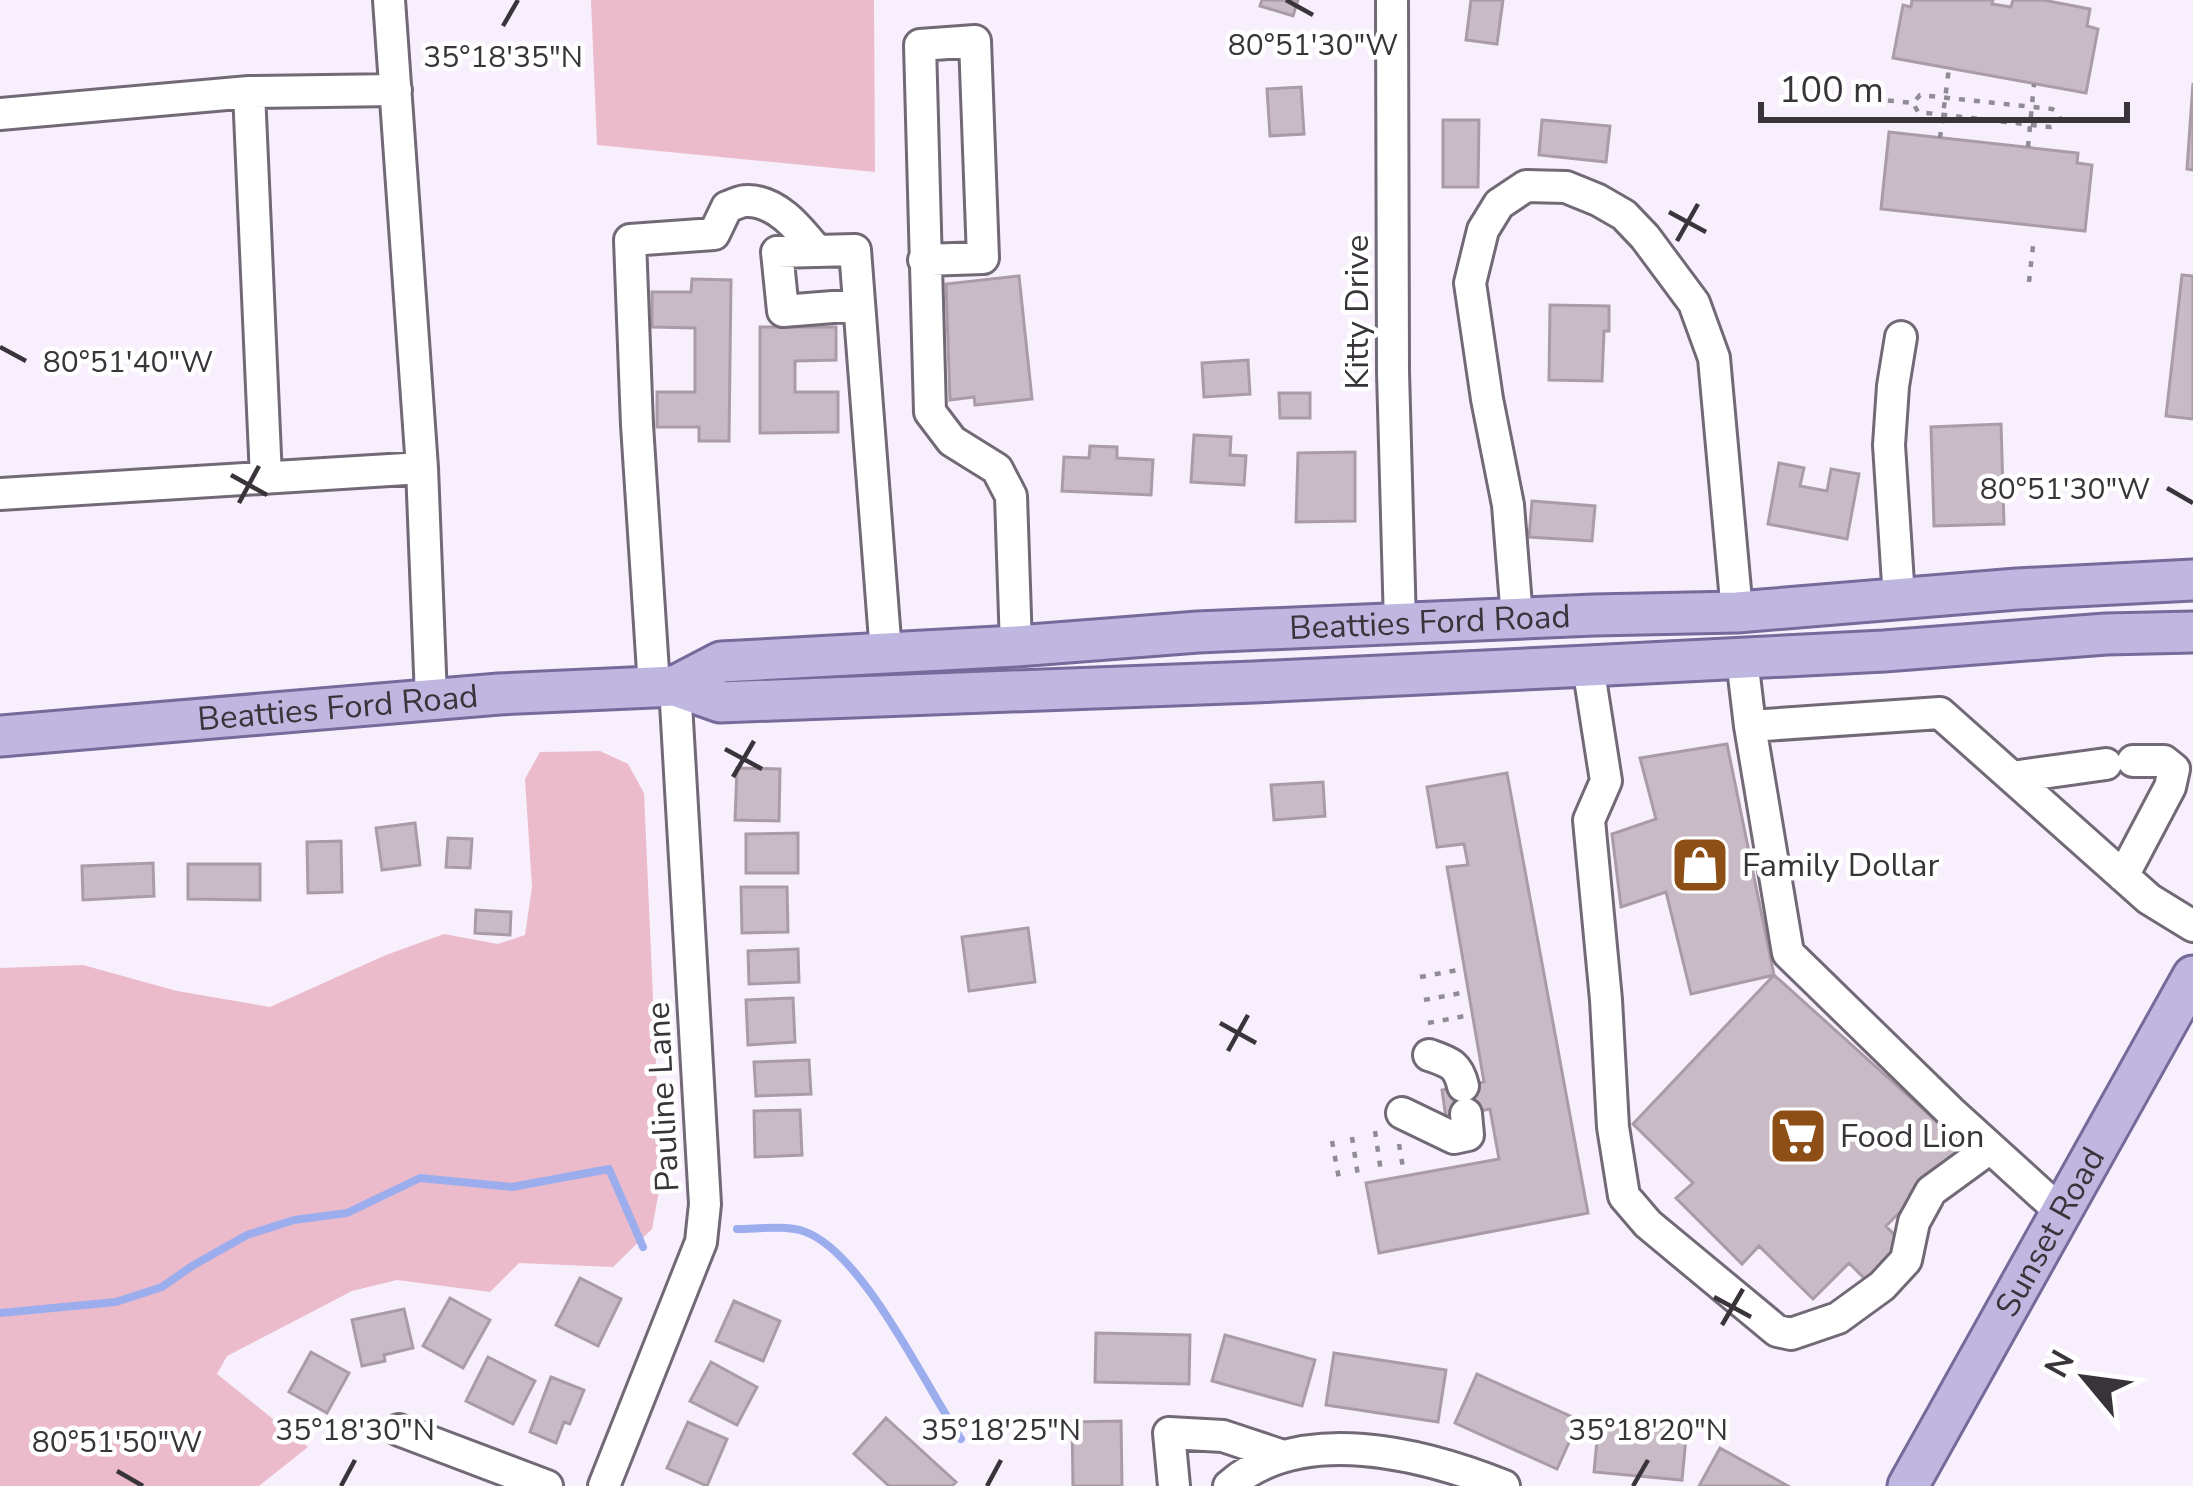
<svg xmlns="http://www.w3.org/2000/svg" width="2193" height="1486" viewBox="0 0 2193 1486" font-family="'Nunito Sans',sans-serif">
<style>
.green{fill:#ebbbcc}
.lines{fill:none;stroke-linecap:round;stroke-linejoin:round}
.stream{stroke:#9cadee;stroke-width:8}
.building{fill:#c9bbc6;stroke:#aa9ca6;stroke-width:3}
.minor-casing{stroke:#716975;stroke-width:36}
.major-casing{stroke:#756a9a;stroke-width:45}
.path{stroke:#918b95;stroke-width:4.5;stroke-dasharray:6 9;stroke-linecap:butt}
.minor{stroke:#fff;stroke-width:30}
.major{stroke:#c0b7e1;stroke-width:39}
.ticks{fill:none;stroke:#38343a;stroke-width:4.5}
.labels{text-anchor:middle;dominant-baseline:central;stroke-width:9;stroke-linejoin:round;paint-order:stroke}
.street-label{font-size:33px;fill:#38343a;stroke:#fff}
.poi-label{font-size:33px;fill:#38343a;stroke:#fff;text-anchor:start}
.ticks-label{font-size:30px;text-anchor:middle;fill:#38343a;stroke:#fff;stroke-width:9;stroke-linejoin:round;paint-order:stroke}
</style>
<rect width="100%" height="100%" fill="#f8effd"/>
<path class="green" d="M591,0H874L875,172L597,145Z
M600,751L628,764L644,793L661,1180L652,1229L613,1267L519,1263L490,1292L397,1280L352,1291L227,1356L217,1374L308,1447L259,1486H0V968L83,965L177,991L270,1007L386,955L444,934L498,944L525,935L532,887L525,779L540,752Z"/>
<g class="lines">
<path class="stream" d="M737,1229C756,1229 784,1225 803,1231C863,1251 925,1386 961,1439
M0,1313L116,1302L162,1287L192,1266L247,1235L294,1220L347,1213L420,1178L512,1187L609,1169L643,1247"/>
</g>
<path class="building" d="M1262,0H1298L1293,16L1260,6Z
M1471,0H1503L1497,44L1466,40Z
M1912,0H1993L1992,4L2011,7L2013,0H2043L2090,9L2087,26L2098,29L2086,93L1893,58L1903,5L1911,7Z
M2193,83V170L2187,169Z
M1301,87L1304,134L1270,136L1267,89Z
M1443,120H1479L1478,187H1443Z
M1542,120L1610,126L1606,162L1539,155Z
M1889,132L2078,153L2077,163L2092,165L2085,231L1881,209Z
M2182,275L2193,276V419L2166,416Z
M1019,276L1032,399L975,405L974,397L950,400L946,284Z
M692,279L731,280L729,441H699V427H657V392H695V328L652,327V292H691Z
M1550,305L1609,306V331H1604L1602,381L1549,380Z
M760,327H836V360L795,361V392H838V432L760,433Z
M1248,360L1250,394L1204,397L1202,363Z
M1279,393H1310V418H1280Z
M2001,424L2004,524L1934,526L1931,427Z
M1194,435L1231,437L1230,455L1246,456L1244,485L1191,482Z
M1090,446L1117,447V458L1153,460L1151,495L1062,491L1064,457L1089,458Z
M1355,452V521L1296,522L1298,453Z
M1779,463L1804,468L1800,486L1827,491L1831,469L1859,474L1847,539L1768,524Z
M1532,501L1595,506L1592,541L1529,537Z
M1727,744L1774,975L1691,994L1666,892L1621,907L1612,834L1656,819L1640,758Z
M737,768L780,769L779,821L735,820Z
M1507,773L1588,1213L1379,1253L1366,1183L1499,1159L1490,1109L1446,1118L1442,1090L1484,1082L1447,867L1468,865L1464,844L1437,847L1427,787Z
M1323,782L1325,816L1274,820L1271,785Z
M415,823L420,865L382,870L376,828Z
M798,833V873H746V834Z
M448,838L472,839L470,868L446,867Z
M341,841L342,892L308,893L307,842Z
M153,863L154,896L83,900L82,866Z
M188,864H260V900L188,899Z
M741,887H787L788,932L742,933Z
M476,910L511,912L510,935L475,933Z
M1028,928L1035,982L969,991L962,937Z
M798,949L799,982L749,984L748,951Z
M1774,975L1965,1147L1886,1226L1905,1246L1867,1281L1849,1263L1813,1299L1759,1246L1742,1264L1676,1198L1693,1183L1633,1124Z
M793,998L795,1042L748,1045L746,1000Z
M809,1060L811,1094L756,1096L754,1062Z
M800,1110L802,1155L755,1157L754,1111Z
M580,1278L621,1299L598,1346L556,1325Z
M450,1298L490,1320L463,1368L423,1346Z
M734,1301L780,1321L763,1361L716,1341Z
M404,1309L413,1348L384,1355L385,1361L362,1366L352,1320Z
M1096,1333L1190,1335L1189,1384L1095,1382Z
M1225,1335L1315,1360L1302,1406L1212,1381Z
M311,1352L349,1373L327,1413L289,1392Z
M1334,1353L1446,1370L1438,1422L1326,1405Z
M488,1357L535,1381L513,1424L466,1401Z
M711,1362L757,1387L737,1425L690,1401Z
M1477,1374L1579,1420L1557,1469L1455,1423Z
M551,1377L584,1390L570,1424L564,1422L556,1443L530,1432Z
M886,1418L956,1482L952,1486H889L854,1454Z
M1599,1419L1687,1427L1682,1480L1594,1472Z
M1121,1421L1122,1486H1073L1072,1422Z
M688,1422L727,1439L707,1486L667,1468Z
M1720,1448L1788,1486H1699Z"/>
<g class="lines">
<g class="minor-casing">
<path id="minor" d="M389,0L422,468L431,698
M1392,0L1393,372L1400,624
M249,92L396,90
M0,114L249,92L266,478
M924,260L983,258L975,41L920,45L930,412L952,441L997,469L1011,496L1016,646
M858,305L783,311L777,252L855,250L886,653
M0,494L422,468
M1899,599L1889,445L1893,386L1901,337
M1517,618L1508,505L1487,399L1470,283L1483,230L1499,204L1526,186L1566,187L1598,200L1624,215L1645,237L1694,303L1714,358L1737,612
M1742,659L1750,726L1788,953L1950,1111L2060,1211
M1588,666L1606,781L1589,820L1606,1000L1613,1127L1624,1196L1648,1224L1777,1331L1791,1334L1838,1318L1882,1286L1906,1260L1914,1222L1931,1191L1990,1148
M654,687L637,425L630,240L714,234L727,207C734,205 740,201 746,201C777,200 800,230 817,251
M1750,726L1940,713L2149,899L2193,926
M2012,777L2106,764
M2123,876L2170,787L2174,769L2164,761H2133
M1429,1055C1449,1062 1458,1064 1463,1086
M1402,1113L1454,1138L1468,1135L1466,1114
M399,1430L547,1486
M604,1486L701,1242L705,1204L675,686
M1174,1486L1169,1433L1223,1436L1283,1456
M1229,1486C1301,1422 1424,1454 1504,1486"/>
</g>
<g class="major-casing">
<g id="major">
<path id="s1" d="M675,686L721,662L1016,646L1198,632L1594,615L1737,612L2017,589L2193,580"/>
<path id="s2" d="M0,736L499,694L675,686L720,702L1254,682L1588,666L1884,651L2106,634L2193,632"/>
<path id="s3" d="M1908,1486L2193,976"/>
</g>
</g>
<path class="path" d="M1873,99L1913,103L1920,95L2052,109L2058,112L2060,119L2057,125L2050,127L1918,112L1913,103
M1940,138L1949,68
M2028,147L2034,84
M2029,282L2033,246
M1420,977L1458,970
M1424,1000L1461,993
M1428,1023L1465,1016
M1375,1131L1381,1172
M1352,1137L1358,1176
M1332,1141L1339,1179
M1399,1144L1403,1168"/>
<use href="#minor" class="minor"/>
<use href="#major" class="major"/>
</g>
<path class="ticks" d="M1286,0L1313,15M503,26L518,0M1669,212L1706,232M1677,241L1698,204M0,347L26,361M231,475L267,495M2167,488L2193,503M239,503L259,466M725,749L762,769M733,777L754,741M1220,1023L1256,1043M1228,1051L1248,1015M1714,1297L1751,1317M1722,1325L1743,1289M117,1471L143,1486M341,1486L355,1460M987,1486L1001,1460M1633,1486L1648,1460"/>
<defs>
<g id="shop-square" transform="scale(3)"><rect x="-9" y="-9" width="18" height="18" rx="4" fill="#8e4f16" stroke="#fff"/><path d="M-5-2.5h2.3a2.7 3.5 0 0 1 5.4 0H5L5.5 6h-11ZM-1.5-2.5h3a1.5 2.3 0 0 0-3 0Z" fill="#fff"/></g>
<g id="supermarket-square" transform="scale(3)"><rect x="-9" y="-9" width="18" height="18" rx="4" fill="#8e4f16" stroke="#fff"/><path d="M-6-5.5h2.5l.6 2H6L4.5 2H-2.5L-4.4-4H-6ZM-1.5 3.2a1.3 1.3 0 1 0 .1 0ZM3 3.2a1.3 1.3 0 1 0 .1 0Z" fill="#fff"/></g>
</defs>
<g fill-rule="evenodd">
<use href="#shop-square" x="1700" y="865"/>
<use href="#supermarket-square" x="1798" y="1136"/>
</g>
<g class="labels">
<g class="street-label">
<text transform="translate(1357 312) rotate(-90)">Kitty Drive</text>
<text stroke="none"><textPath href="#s1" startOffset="762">Beatties Ford Road</textPath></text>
<text stroke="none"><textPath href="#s2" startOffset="339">Beatties Ford Road</textPath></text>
<text transform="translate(663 1097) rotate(-93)">Pauline Lane</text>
<text stroke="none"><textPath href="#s3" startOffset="291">Sunset Road</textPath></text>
</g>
<g class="poi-label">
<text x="1742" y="865">Family Dollar</text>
<text x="1840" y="1136">Food Lion</text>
</g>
</g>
<g class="ticks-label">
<text x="1313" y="55">80°51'30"W</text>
<text x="503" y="67">35°18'35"N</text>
<text x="128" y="372">80°51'40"W</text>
<text x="2065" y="499">80°51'30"W</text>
<text x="355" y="1440">35°18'30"N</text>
<text x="1001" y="1440">35°18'25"N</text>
<text x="1648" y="1440">35°18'20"N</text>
<text x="117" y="1452">80°51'50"W</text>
</g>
<g transform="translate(2085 1378) rotate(299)" stroke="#ffffff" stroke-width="9" paint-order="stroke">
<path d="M0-9L21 45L0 30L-21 45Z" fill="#38343a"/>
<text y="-18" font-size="33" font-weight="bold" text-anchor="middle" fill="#38343a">N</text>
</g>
<path d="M1761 102v18h366v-18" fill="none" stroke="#38343a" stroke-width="6"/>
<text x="1779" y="102" font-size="36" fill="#38343a" stroke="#ffffff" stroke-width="9" paint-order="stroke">100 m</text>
</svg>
